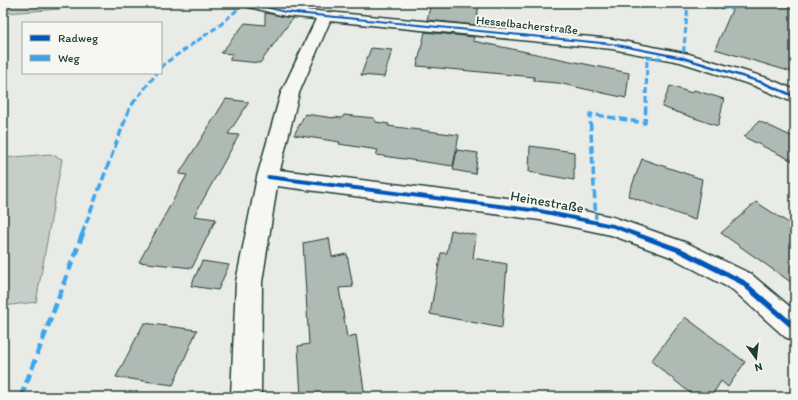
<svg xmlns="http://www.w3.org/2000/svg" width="798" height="400" viewBox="0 0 798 400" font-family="Itim,sans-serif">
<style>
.green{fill:#c7cec9;stroke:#73867e}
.building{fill:#b0bab5;stroke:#1f3d34}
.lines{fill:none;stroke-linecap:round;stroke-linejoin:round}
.minor-casing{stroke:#1f3d34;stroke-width:3}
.minor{fill:#f6f6f2;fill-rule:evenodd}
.quiet-far2{stroke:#3da4eb;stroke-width:3;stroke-dasharray:6 3;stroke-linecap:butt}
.quiet-far1{stroke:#3da4eb;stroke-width:3.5;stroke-dasharray:8 3.5;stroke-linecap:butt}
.quiet{stroke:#3da4eb;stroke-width:5;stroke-dasharray:10 5;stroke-linecap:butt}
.cycleway-casing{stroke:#f6f6f2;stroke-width:3}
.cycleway{fill:#0057b8;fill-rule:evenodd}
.labels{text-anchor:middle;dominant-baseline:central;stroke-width:4;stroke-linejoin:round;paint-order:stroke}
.far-street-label{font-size:12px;fill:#1f3d34;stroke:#f6f6f2}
.street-label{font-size:14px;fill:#1f3d34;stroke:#f6f6f2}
</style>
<rect width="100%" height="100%" fill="#e9ebe7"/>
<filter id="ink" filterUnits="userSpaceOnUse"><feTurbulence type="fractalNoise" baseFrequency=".025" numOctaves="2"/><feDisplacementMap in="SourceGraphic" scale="8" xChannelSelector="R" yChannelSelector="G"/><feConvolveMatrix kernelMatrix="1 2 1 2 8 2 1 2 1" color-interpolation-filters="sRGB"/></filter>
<g filter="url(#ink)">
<path class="green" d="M14,3H63L60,9L6,13Z
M50,154L62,159L36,302L3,306V158Z"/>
<path class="building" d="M273,3H304L300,8L285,7Z
M431,3H479L476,25L427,20Z
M735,3H795V73L715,49Z
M265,13L293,18L260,63L229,60L233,54L221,53L245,23L265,25Z
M425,32L474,37L473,41L629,73L626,98L558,83L534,81V77L417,66Z
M371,48L392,50L384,77L361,75Z
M670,86L692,93L694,90L724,99L718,126L662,107Z
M226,99L249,102L228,134L239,135L194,216L216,219L192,268L139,262L187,175L179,174Z
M305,114L334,118V117L342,118L344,115L374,118L376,122L389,124L388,126L459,135L453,166L376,155L378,150L339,144L340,142L294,135Z
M759,121L795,138V162L744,137Z
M530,146L574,152V180L529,172Z
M457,150L478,153L475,174L453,170Z
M642,159L702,179L695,220L628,196Z
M756,202L795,227V285L721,233Z
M451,230L476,235L473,258L507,264L502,328L430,314L441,253H447Z
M329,238L332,257L347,254L353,287L339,288L347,337L356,335L365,397H301L298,346L309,344L303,243Z
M202,261L229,265L218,290L191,286Z
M685,317L745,362L728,387L721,381L711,397H695L651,361Z
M144,323L197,330L173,385L116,377Z"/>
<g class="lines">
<g class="minor-casing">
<path id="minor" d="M243,3H267L285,8L612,39L689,54L767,78L795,90V103L755,86L680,62L612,49L330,21L299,93L280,170L540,202L613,217L687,243L751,274L795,311V341L785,337L733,290L671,257L611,235L540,220L277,186L262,282L261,397H231L236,282L257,177L281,93L316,19L285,16L245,6Z"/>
</g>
<use href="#minor" class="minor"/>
<path class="quiet-far2" d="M680,58H683L688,4L733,9L736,3
M161,68L164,64L220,25L245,3
M133,103L157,73
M646,103L647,58H662"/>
<path class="quiet-far1" d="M596,222L590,114L645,123L646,102
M82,234L130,107L134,102"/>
<path class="quiet" d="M21,397L83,233"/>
<g class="cycleway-casing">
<path id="cycleway" d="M248,3H254L285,11L612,43L684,57L762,81L795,95V98L760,83L682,59L612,45L285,13Z
M268,175L540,209L613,224L681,248L744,280L795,324V331L793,330L740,284L677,252L613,228L540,213L268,179L266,177Z"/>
</g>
<use href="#cycleway" class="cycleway"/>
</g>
</g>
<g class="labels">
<g class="far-street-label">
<text transform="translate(527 25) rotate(6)">Hesselbacherstraße</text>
</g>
<g class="street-label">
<text transform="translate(547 202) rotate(10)">Heinestraße</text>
</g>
</g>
<rect width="798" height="400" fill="none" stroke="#f6f6f2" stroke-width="16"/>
<rect x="8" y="8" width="782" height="384" fill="none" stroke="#1f3d34" stroke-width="1.5" filter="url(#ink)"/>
<rect x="22" y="22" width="140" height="52" fill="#f6f6f2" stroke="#a0aca6"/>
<rect x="30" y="35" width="20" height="6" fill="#0057b8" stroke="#a0aca6"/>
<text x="58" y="42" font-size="12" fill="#1f3d34">Radweg</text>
<rect x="30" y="55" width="20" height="6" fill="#3da4eb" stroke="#a0aca6"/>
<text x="58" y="62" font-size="12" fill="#1f3d34">Weg</text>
<g transform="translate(756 358) rotate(165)" stroke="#f6f6f2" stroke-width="3" paint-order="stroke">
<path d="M0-3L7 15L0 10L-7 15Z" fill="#1f3d34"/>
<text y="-6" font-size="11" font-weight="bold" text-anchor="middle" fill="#1f3d34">N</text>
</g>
</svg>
